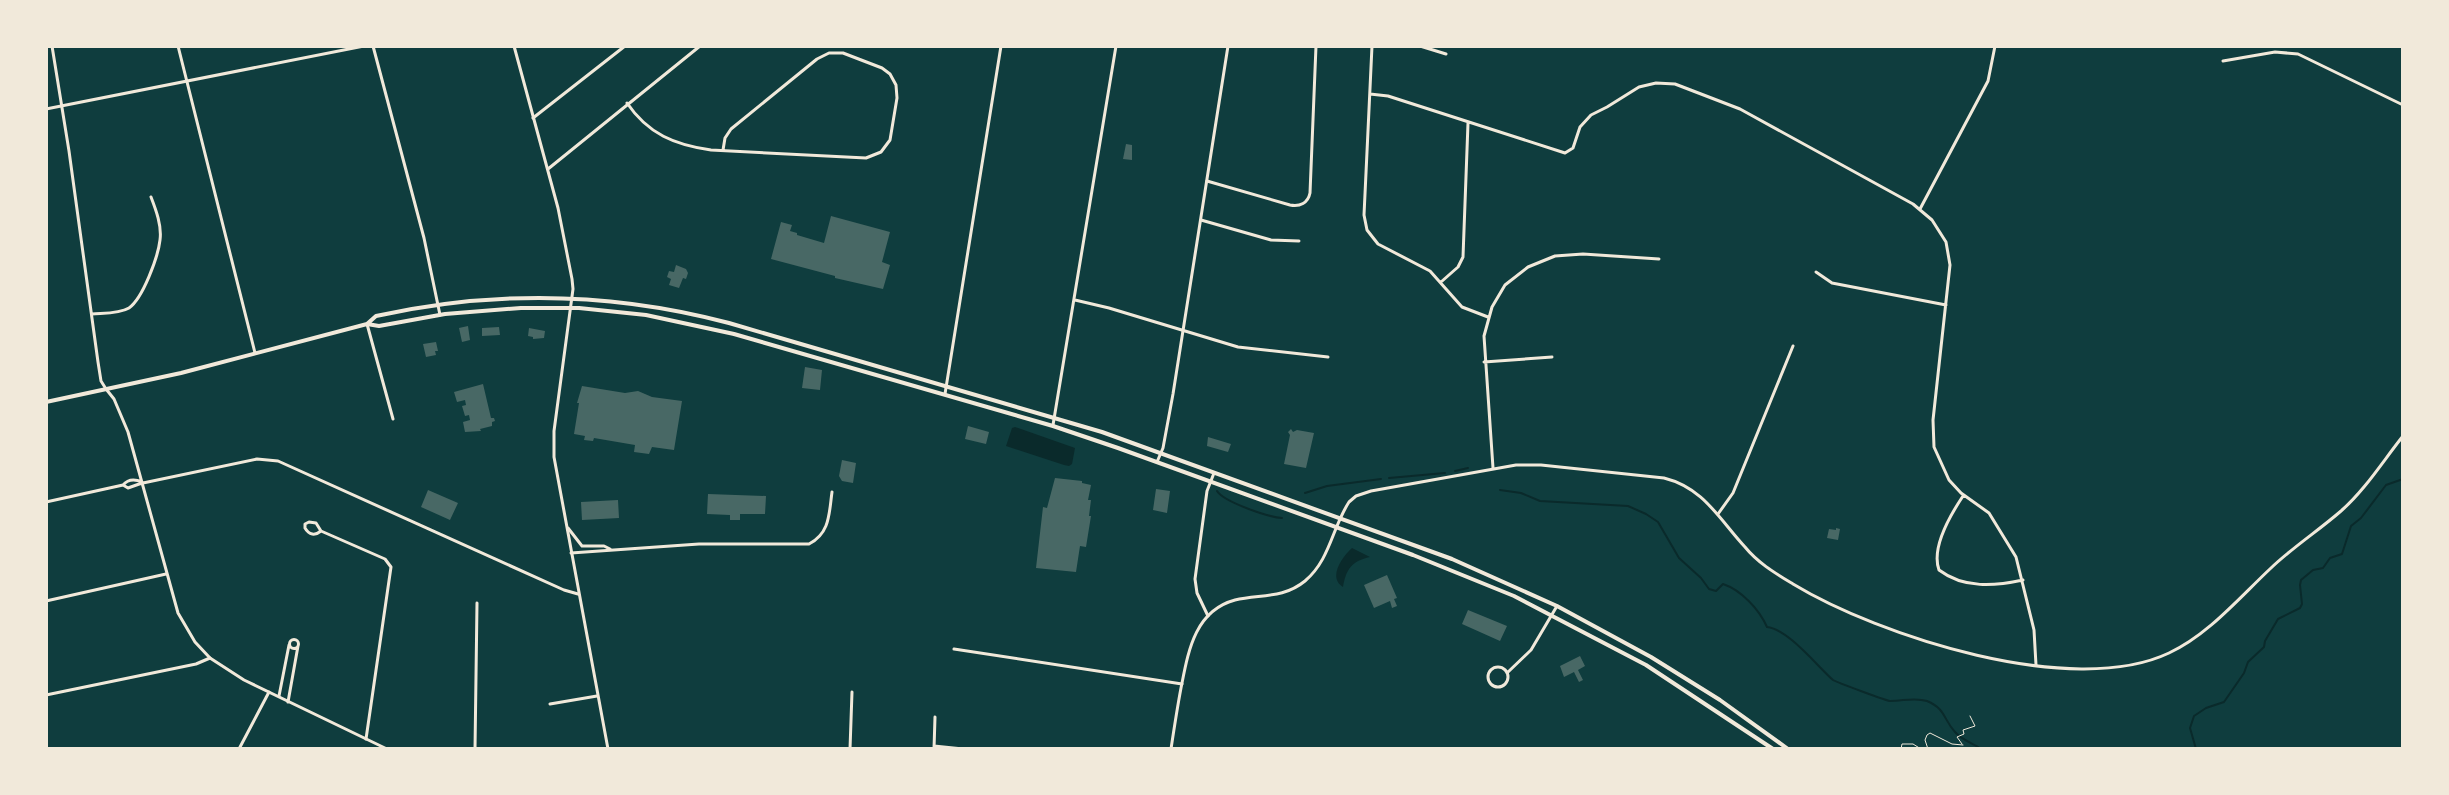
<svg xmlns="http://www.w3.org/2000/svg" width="2449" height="795" viewBox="0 0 2449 795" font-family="'Fira Sans Condensed',sans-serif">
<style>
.water{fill:#0a2a2b}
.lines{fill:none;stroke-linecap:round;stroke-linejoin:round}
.stream{stroke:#0a2a2b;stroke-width:2}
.building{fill:#486865}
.path{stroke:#f1e9da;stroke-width:1}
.minor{stroke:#f1e9da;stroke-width:3}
.tertiary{stroke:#f1e9da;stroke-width:3}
.primary{stroke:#f1e9da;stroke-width:4}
</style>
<rect width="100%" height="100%" fill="#0f3d3e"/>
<path class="water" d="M1015,427L1075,448L1072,464L1069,466L1064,465L1006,446L1012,428Z
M1352,548L1370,557C1352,561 1346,569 1343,587C1328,578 1341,558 1352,548Z"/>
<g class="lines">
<path class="stream" d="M1455,471L1468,468
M1389,478L1445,473
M1500,490L1521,493L1540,501L1628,506L1646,514L1658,522L1679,558L1701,578L1709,589L1716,591L1723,584C1741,590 1759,609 1767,627C1788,629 1818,667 1833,680C1836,682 1887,701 1890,701C1903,701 1915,697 1927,701C1946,709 1943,719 1955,732C1962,740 1972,743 1981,749
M1217,491C1224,502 1268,517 1282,518
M1305,493L1327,486L1381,479
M2196,749L2190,728L2194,716L2206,708L2224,702L2244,673L2248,662L2264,647L2265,641L2278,619L2300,608L2302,604L2300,585L2301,580L2313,570L2323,568L2330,558L2342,554L2351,526L2361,518L2386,485L2403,479"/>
</g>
<path class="building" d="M1126,144L1132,145V160L1123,159Z
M831,216L890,232L882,262L890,265L883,289L835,278V276L771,259L781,222L792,225L790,231L797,233V235L824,243Z
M676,265L686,269L688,273L686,279L683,278L679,288L669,285L671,279L667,277L669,271L674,272Z
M468,326L470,340L462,342L459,328Z
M499,327L500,335L482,336V328Z
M529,328L545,331L544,338L533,339V337L528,336Z
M436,342L438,351H435L436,355L426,357L423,344Z
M805,367L822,370L820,390L802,388Z
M483,384L491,418H494L495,421L492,422V426L480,429L481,431L465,432L463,422L470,420L469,415L465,416L462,406L466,405L465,400L457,402L454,392Z
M582,386L625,393L638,391L652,397L682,401L674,450L652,447L649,454L634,452L635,445L594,438L593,441L584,440L585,436L574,434L579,403H577Z
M968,426L989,432L986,444L965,439Z
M1291,429L1293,432L1297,430L1314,433L1306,468L1284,464L1290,435L1288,432Z
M1208,437L1231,444L1228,452L1207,446Z
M842,460L856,463L853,483L842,481L839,476Z
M1055,478L1082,481V483L1091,485L1088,500H1091L1089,516H1091L1086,547L1080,546L1076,572L1036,568L1043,507L1047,508Z
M1156,489L1170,491L1167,513L1153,510Z
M428,490L458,503L450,520L421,507Z
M708,494L766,496L765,514H740V520H730V515L707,514Z
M618,500L619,518L582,520L581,502Z
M1836,528L1840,529L1838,540L1827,538L1829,529L1836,530Z
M1387,575L1397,598L1394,599L1397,606L1392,608L1390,601L1374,608L1364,585Z
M1468,610L1507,626L1500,641L1462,624Z
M1580,656L1585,666L1578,670L1583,680L1579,682L1574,672L1564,677L1560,666Z"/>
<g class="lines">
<path class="path" d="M1962,744L1957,737L1964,734L1963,730L1975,726L1970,716
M1901,749L1902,744H1913L1921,749
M1928,749L1925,740L1927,735L1930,733L1952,744L1963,745"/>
<path class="minor" d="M52,46L69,151L98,362L101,381L106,389
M178,46L255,353
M373,46L424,238L440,315
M1372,46L1364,215L1367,230L1378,244L1430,271L1462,307L1488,317
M1420,46L1446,54
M2223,61L2275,52L2298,54L2403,105
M1370,94L1388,96L1565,153L1573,148L1580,127L1591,115L1607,107L1639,87L1656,83L1675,84L1740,109L1913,204L1932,220L1946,242L1950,265L1933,420L1934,447L1949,480L1961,493L1989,513L2016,557L2034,630L2036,665
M627,103C648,134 675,145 711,150L866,158L881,152L890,140L897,98L896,85L890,74L882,68L843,53H829L817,59L731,129L725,138L723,150
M533,118L625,46
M1207,181L1290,205C1300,207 1308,203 1310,193L1316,46
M1920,209L1988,81L1995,46
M1201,220L1271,240L1299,241
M1816,272L1832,283L1946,305
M1441,282L1458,267L1463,257L1468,123
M1075,300L1109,308L1238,347L1328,357
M92,314C103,313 119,314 129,308C143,298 158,257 160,240C162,226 156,210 151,197
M367,324L393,419
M1484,362L1552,357
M945,394L1001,46
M1053,425L1116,46
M1493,468L1484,336L1492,307L1505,285L1528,267L1555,256L1583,254L1659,259
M143,483L257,459L278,461L564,590L578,594
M1963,496C1951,514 1931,548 1939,570C1964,589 1995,586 2023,580
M1718,514L1733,493L1793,346
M568,528L582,546H604L610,549
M321,531C315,536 309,535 305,528V524L309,522L316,523L321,531L385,559L391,567L366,739
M571,553L699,544H809C830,533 829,514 832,492
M46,601L166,574
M1208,616L1197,593L1195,579L1207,491L1214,473
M289.5 644a4.5 4.5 0 1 1 9 0a4.5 4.5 0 1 1-9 0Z
M954,649L1182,684
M1488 677a10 10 0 1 1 20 0a10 10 0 1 1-20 0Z
M1507,673L1531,650L1557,606
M46,695L196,664L210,658
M279,696L289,645
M288,702L298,646
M550,704L597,696
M934,746L963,749
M239,749L269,692
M475,749L477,603
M850,749L852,692
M934,749L935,717"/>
<path class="tertiary" d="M514,46L558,208L572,279L573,289L554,431V457L608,749
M46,109L364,46
M548,169L700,46
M106,389L114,399L128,432L178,613L195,642L210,658L244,680L387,749
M1157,462L1163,448L1173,394L1228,46
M123,485L128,488L142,483
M46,502L123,485C128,479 135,479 142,482
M1171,749C1174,729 1177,709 1181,688C1188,653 1194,611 1235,600C1260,594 1283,599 1305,581C1330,560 1332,528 1349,502L1356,496L1371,491L1516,465H1541L1664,478C1704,488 1719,519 1745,547C1758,563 1775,573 1793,584C1879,636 2072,699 2169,653C2208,635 2239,598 2271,568C2293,547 2318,531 2341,511C2365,490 2383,461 2403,436"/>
<path class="primary" d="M367,324L379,326L445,314L521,308H579L646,315L734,334L1053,426L1118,448L1413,555L1514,596L1646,665L1773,749
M46,402L181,373L367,324L376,316C494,290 612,292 729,323L1102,432L1452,559L1557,606L1651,657L1720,700L1788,749"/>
</g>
<rect width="2449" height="795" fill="none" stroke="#f1e9da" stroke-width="96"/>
</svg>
